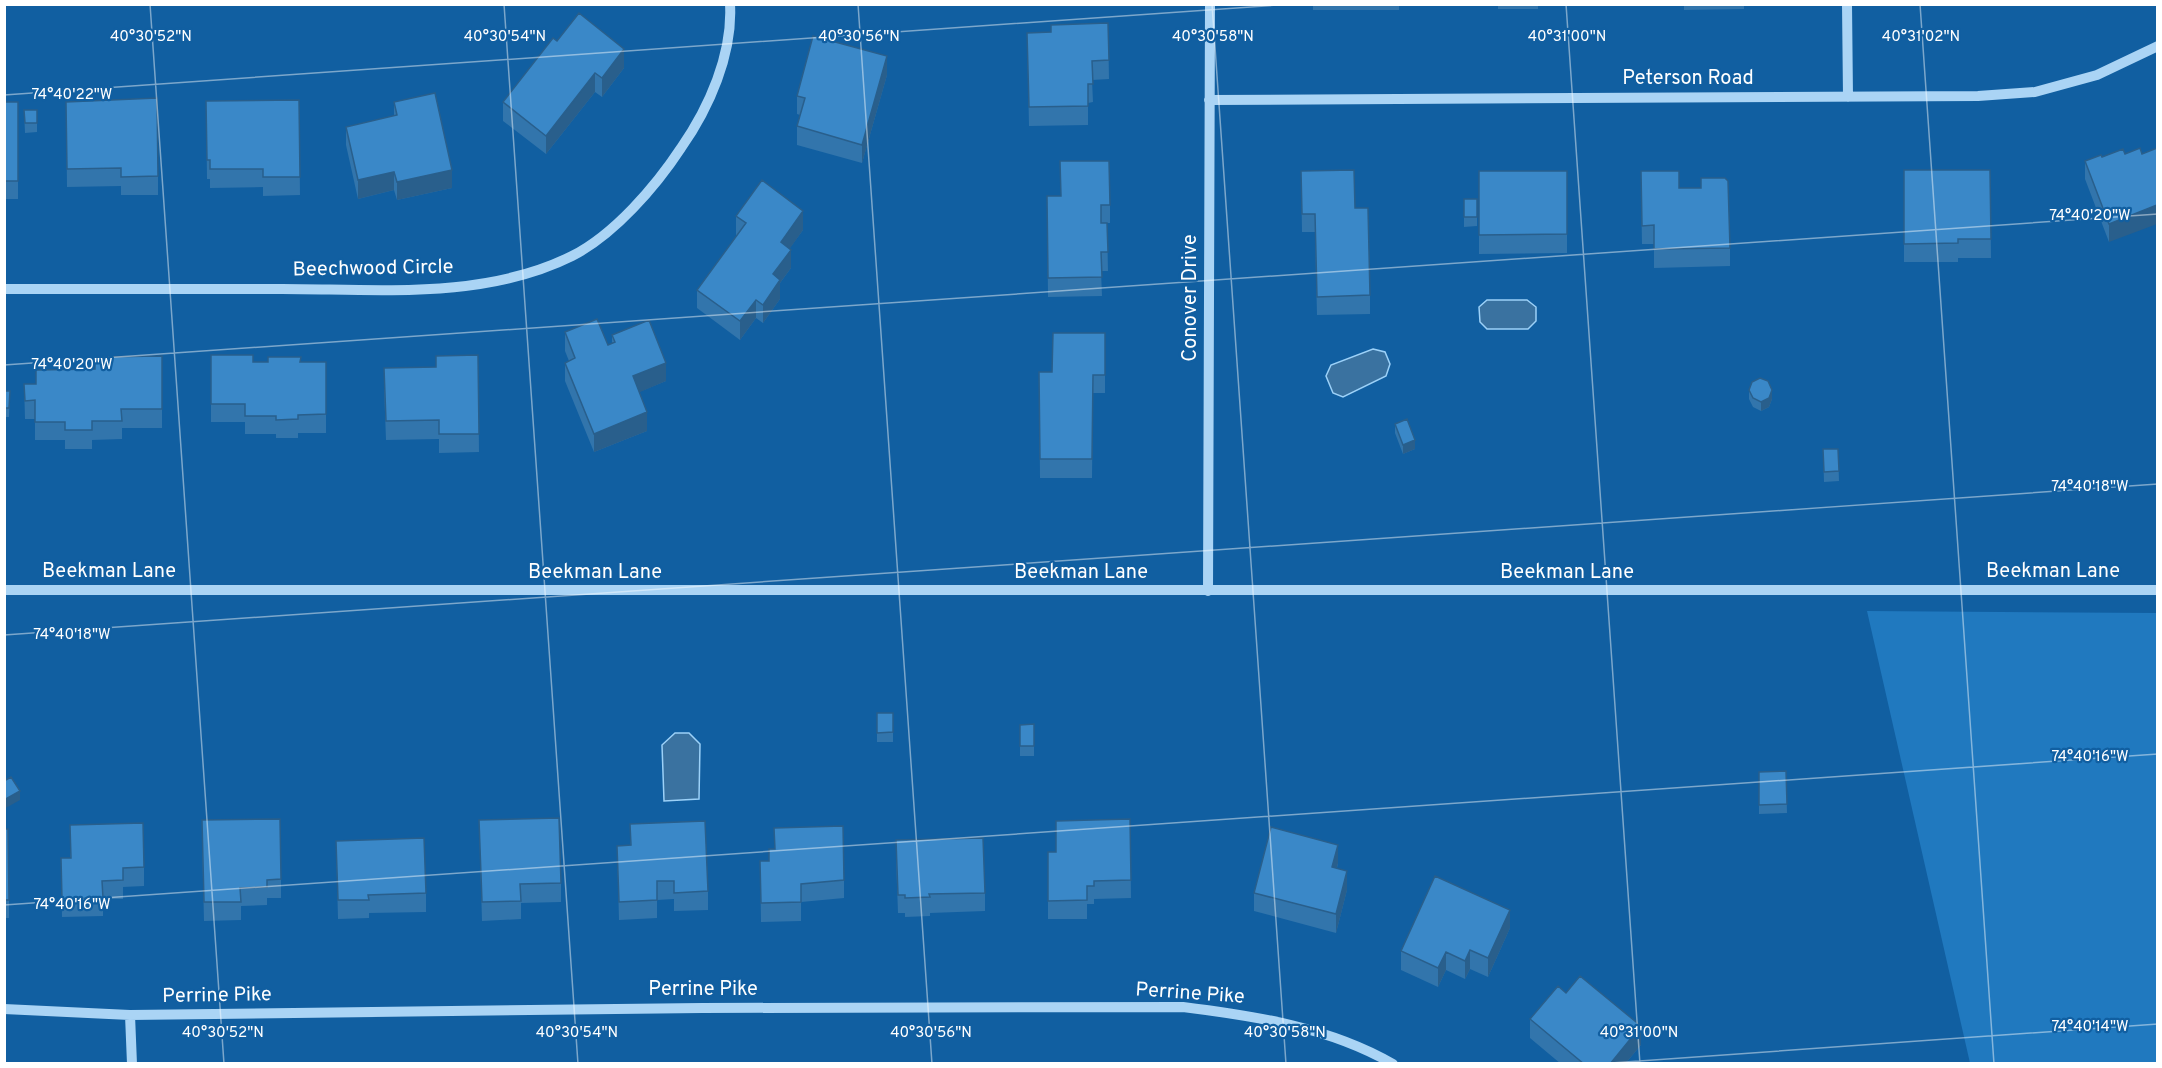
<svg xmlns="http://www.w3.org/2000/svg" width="2162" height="1068" viewBox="0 0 2162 1068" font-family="Overpass,sans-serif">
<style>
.green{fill:#2079bf}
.water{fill:#3a72a0;stroke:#9cd1f8;stroke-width:1.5}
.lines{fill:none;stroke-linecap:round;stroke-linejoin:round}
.minor{stroke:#aad4f5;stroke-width:10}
.wall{fill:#3275ac}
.shaded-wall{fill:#295f8c}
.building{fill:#3a88c8;stroke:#295f8c;stroke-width:1.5}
.ticks{fill:none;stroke:#fff;stroke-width:1.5;stroke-opacity:0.45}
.labels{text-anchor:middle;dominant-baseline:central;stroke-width:4.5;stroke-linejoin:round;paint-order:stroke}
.street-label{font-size:20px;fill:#fff;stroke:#115fa1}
.ticks-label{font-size:15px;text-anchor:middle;fill:#fff;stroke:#115fa1;stroke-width:4.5;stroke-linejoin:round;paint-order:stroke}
</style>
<rect width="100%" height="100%" fill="#115fa1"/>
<path class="green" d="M1867,611L2157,613V1063H1970Z"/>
<path class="water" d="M1487,300H1527L1536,307V321L1528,329H1487L1480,322L1479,307Z
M1373,349L1385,352L1390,364L1386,376L1343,397L1333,393L1326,376L1331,365Z
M675,733H689L700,744L699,799L664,801L662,745Z"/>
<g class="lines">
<path class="minor" d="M1847,4L1848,97
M1209,100L1978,96L2035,92L2097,75L2158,46
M4,289C97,289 189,289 282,289C377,289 484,300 572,256C614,235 656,186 681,148C709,108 733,54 730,4
M4,590H2158
M1208,591L1210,4
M4,1009L130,1015L702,1008L1183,1007C1255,1016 1329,1027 1393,1064
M130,1015L132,1064"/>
</g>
<path class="wall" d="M1313,4H1399V10H1313Z
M1498,4H1538V9H1498Z
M1684,4H1744V9L1684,10Z
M1108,23L1109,79L1092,80L1093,102L1088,103V125L1029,126L1027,33L1051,32Z
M557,41L624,68L602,97L595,92L546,154L503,121V102Z
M887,75L862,163L797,145V126L800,115L797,114V96Z
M299,100L300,195L263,196V187L210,188V179H207L206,101Z
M4,102H18V199H4Z
M66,102L158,176V195H121V186L67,187Z
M394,102L452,188L397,200L394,190L358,199L346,145V127L394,116Z
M24,110H37V132L25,133Z
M2125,154H2142L2109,242L2085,179V161Z
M1904,170H1990L1991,258H1958V262H1904Z
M1301,171L1370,295V314L1317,315L1315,232H1302Z
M1479,171H1567V253L1479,254Z
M1679,188L1730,248V266L1654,268V244H1642L1641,190Z
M1047,196L1110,205V223H1107L1108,271H1101L1102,296L1048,297Z
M1464,199H1477V226L1464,227Z
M736,216L803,230L789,249L791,268L780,283V299L763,323L756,318L740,340L697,308V290L737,236L736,235Z
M565,332L608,345L612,344V335L666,381L639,392L647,431L594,452L565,381V363L569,361L565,351Z
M1105,333V393H1093L1092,478H1040L1039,372H1052Z
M211,355L253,362H326V433H298V438H276V434H245V422H211Z
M478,355L479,452L439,453V439L386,440L384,386L436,367Z
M162,356V428H122V439L92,440V449H65V440H35V419H25L24,384H36L95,369Z
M1749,390L1772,399L1769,407L1761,411L1753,407L1749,399Z
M4,391H10L9,417H4Z
M1395,424L1415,449L1403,454L1395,433Z
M1823,449H1838L1839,481L1824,482Z
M877,713H893V742H877Z
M1034,724V756H1020V725Z
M1786,771L1787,813L1759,814V772Z
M1130,819L1131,898L1094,899V904H1087V919H1048V852H1056Z
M479,820L561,883V902L521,903V919L482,921Z
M630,824L708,891V910L674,911V899L657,900V918L619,920L617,846L630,845Z
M70,825L144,867V886L123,887V899H103V916L62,917L61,858H70Z
M4,829L9,900V918H4Z
M202,839L281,879V898H267V905L241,906V920L204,921Z
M336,841L426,893V912L369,913V918L338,919Z
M896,858L985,893V911L930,913V916L905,917V913H898Z
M760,861L844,880V898L801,902V921L761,922Z
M1338,863L1337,868L1347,890L1336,933L1254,911V893Z
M1510,928L1488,977L1470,969L1465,979L1446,970L1438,987L1401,970V951Z
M1566,993L1641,1045L1625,1064H1561L1530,1038V1019Z"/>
<path class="shaded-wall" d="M624,49V68L602,97V78Z
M887,56V75L862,163V145Z
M595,73V92L546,154V136Z
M452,170V188L397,200V182Z
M394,172V190L358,199V180Z
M2157,205V224L2109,242V224Z
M803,211V230L781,261V242Z
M791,250V268L780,283V299L763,323V305L773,274Z
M756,300V318L740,340V321Z
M666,363V381L633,395V376Z
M1772,390V399L1769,407L1761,411V402Z
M647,412V431L594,452V434Z
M1415,440V449L1403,454V445Z
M20,791V800L4,809V800Z
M1338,845V863L1332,886V867Z
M1347,871V890L1336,933V914Z
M1510,910V928L1488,977V958Z
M1470,950V969L1465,979V961Z
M1446,952V970L1438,987V968Z
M1641,1026V1045L1625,1064H1610Z"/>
<path class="building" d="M579,13L624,49L602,78L595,73L546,136L503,102L553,38L557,41Z
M1108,23L1109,60L1092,61L1093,84H1088V106L1029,107L1027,33L1051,32V25Z
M813,36L887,56L862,145L797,126L805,98L797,96Z
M435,93L452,170L397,182L394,172L358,180L346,127L397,115L394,102Z
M157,98L158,176L121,177V168L67,169L66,102Z
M299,100L300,177H263V169H210V160H207L206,101Z
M4,102H18V181H4Z
M24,110H37V123H25Z
M2140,148L2142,154L2157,148V205L2109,224L2085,161L2101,155L2102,157L2123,149L2125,154Z
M1060,161H1109L1110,205H1101V223H1107L1108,252H1101L1102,277L1048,278L1047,196H1061Z
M1354,170L1355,208H1368L1370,295L1317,297L1315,214H1302L1301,171Z
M1904,170H1990L1991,239H1958V243L1904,244Z
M1479,171H1567V234L1479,235Z
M1641,171H1679V188H1701V178H1725L1728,181L1730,248L1654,249V225L1642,226Z
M762,180L803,211L781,242L791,250L773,274L780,280L763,305L756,300L740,321L697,290L746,223L736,216Z
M1464,199H1477V217H1464Z
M597,319L608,345L615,342L612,335L649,320L666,363L633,376L647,412L594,434L565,363L575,358L565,332Z
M1053,333H1105V375H1093L1092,459H1040L1039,372H1052Z
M211,355H253V362H268V357H301L300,362H326V414L298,415V419L276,420V416H245V404H211Z
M478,355L479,434H439V420L386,421L384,368L436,367V356Z
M162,356V409H121L122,421H92V430H65V422H35V400L25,401L24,384H36V370L95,369V357Z
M1760,378L1768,381L1772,390L1769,398L1761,402L1753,398L1749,390L1752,382Z
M4,391H10L9,408H4Z
M1407,419L1415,440L1403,445L1395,424Z
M1823,449H1838L1839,471L1824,472Z
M877,713H893V732L877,733Z
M1034,724V746H1020V725Z
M1786,771L1787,804L1759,805V772Z
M11,777L20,791L4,800V781Z
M559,818L561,883L520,884L521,901L482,902L479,820Z
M280,819L281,879L267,880V887L240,888L241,902H204L202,820Z
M1130,819L1131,880L1094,881V886H1087V900L1048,901V852H1056V821Z
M705,821L708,891L674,893V881H657V900L619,902L617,846L631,845L630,824Z
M143,823L144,867L123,868V880L102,881L103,898L62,899L61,858H71L70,825Z
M843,826L844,880L801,884V902L761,903L760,861H769V849H775L774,828Z
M1271,827L1338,845L1332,867L1347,871L1336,914L1254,893Z
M4,829H8L9,900H4Z
M424,838L426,893L368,895L369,900H338L336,841Z
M983,838L985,893L929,894L930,897L905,898V895H898L896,840Z
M1435,876L1510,910L1488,958L1470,950L1465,961L1446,952L1438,968L1401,951Z
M1580,976L1641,1026L1610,1064H1584L1530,1019L1558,986L1566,993Z"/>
<path class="ticks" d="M150,4L224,1064M504,4L578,1064M858,4L932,1064M1212,4L1286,1064M1566,4L1640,1064M1920,4L1994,1064M4,95L1292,4M4,365L2158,214M4,635L2158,484M4,905L2158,754M1597,1064L2158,1024"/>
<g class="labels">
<g class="street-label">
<text x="1688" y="79">Peterson Road</text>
<text transform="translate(373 269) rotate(-1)">Beechwood Circle</text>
<text transform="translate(1191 298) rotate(-90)">Conover Drive</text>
<text x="109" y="572">Beekman Lane</text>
<text x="2053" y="572">Beekman Lane</text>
<text x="595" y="573">Beekman Lane</text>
<text x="1081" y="573">Beekman Lane</text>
<text x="1567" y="573">Beekman Lane</text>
<text x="703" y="990">Perrine Pike</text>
<text transform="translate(1190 994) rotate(4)">Perrine Pike</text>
<text transform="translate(217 996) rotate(-1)">Perrine Pike</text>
</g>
</g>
<g class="ticks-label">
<text x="151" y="41">40°30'52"N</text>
<text x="505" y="41">40°30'54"N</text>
<text x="859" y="41">40°30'56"N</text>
<text x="1213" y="41">40°30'58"N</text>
<text x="1567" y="41">40°31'00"N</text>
<text x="1921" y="41">40°31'02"N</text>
<text x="72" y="99">74°40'22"W</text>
<text x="2090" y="220">74°40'20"W</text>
<text x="72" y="369">74°40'20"W</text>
<text x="2090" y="491">74°40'18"W</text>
<text x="72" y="639">74°40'18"W</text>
<text x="2090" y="761">74°40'16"W</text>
<text x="72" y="909">74°40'16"W</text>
<text x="2090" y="1031">74°40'14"W</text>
<text x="223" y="1037">40°30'52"N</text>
<text x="577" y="1037">40°30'54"N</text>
<text x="931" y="1037">40°30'56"N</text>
<text x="1285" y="1037">40°30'58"N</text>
<text x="1639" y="1037">40°31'00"N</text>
</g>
<rect width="2162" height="1068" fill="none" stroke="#ffffff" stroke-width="12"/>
</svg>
